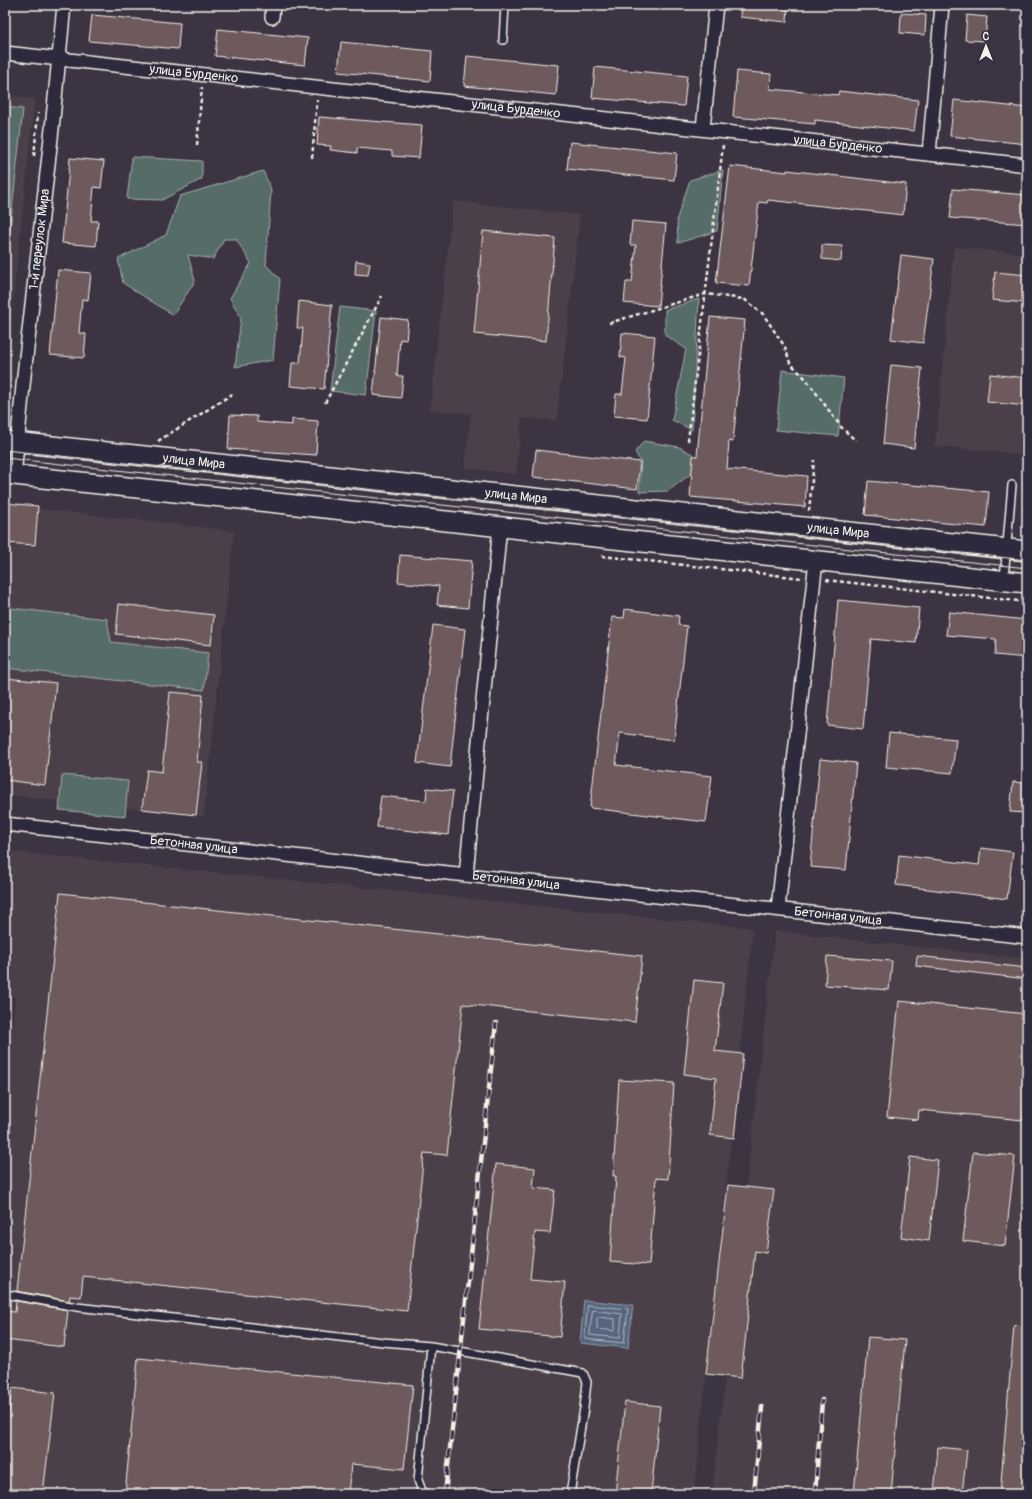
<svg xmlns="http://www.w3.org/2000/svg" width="1032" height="1499" viewBox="0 0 1032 1499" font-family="Pangolin,sans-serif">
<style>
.built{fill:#4b3f4a}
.green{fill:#566c67;stroke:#a5aea8}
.water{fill:#54657e;stroke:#949da8}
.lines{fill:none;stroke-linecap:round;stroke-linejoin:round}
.shore{stroke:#b4b9be;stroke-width:1}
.building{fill:#6e5a5b;stroke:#f4f1e8}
.lane-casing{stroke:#f4f1e8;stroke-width:10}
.street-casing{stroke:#f4f1e8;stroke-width:16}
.secondary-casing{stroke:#f4f1e8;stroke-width:22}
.path{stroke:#f4f1e8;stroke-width:2.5;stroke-dasharray:4 3;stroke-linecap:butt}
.lane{stroke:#2f2a3d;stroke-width:7}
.street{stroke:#2f2a3d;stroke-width:13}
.secondary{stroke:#2f2a3d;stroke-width:19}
.tram{stroke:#f4f1e8;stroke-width:1}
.rail-casing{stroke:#f4f1e8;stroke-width:4.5}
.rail{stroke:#2f2a3d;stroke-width:3;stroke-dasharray:9;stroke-linecap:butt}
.labels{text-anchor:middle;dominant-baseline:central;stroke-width:3.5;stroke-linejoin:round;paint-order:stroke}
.street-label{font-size:13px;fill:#f4f1e8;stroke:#2f2a3d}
</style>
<rect width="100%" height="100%" fill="#3c3443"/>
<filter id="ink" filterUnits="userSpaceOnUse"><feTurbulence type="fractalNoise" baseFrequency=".025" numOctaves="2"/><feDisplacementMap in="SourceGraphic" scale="8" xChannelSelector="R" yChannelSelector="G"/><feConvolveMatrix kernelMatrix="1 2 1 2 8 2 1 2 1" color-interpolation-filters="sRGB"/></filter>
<g filter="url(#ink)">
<path class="built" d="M5,95L35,99L5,371Z
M453,201L580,215L557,421L522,418L516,474L465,468L471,414L430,409Z
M954,247L1027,254V455L935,446Z
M5,505L234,531L204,816L5,795Z
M5,851L753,928L694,1494H5V1111L15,996L5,995Z
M775,931L1027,959V1494H712Z"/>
<path class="green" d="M5,107L23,109L7,256H5Z
M132,157L202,161V179L162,200L127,199Z
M723,170L717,231L678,243L677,218L690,180Z
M263,171L271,189L266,265L280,279L273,360L235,367L241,318L230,298L251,263L236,239H224L213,259L188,255L195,281L173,315L123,283L118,259L166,235L180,196Z
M699,299L692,430L672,420L686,349L665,335V310Z
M340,307L376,311L366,395L330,391Z
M782,370L844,378L838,436L776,430Z
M644,441L679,447L694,455L692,473L668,491L639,492L641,462L635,452Z
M10,608L107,619L111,642L208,653L204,690L5,668V633H7Z
M62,775L128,781L125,816L59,810Z"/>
<path class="water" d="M584,1300L633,1305L628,1348L580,1343Z"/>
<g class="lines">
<path class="shore" d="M588,1305L628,1309L624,1343L585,1339Z
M593,1310L622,1314L620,1338L590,1335Z
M599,1317L615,1319V1331L597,1329V1319Z"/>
</g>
<path class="building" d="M741,5H788L787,22L740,17Z
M901,13L926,15L925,35L900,33Z
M92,15L180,23L178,49L89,41Z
M967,15L987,17L985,41L965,40Z
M218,29L308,38L305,65L215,56Z
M341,42L432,51L430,81L338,72Z
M467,56L559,65L556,95L464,86Z
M595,67L687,76L684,106L592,98Z
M737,71L771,74L770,89L838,95L839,91L918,100L914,131L815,120V124L733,117Z
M954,100L1027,108V144L950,136Z
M319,117L422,125L419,158L392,156V151L357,148V153L330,150L331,146L317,145Z
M570,142L677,153L674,180L567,169Z
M70,158L104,161L101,188L94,187L91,221H98L96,246L62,243Z
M730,166L787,172V170L906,184L903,215L768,200L767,203L759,202L749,286L716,283Z
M953,189L1027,195V224L950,218Z
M632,221L666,224L658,306L624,303L626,282H632L636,245H630Z
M483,231L555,238L546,341L474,334Z
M822,245L842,246L841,261L822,259Z
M901,255L934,259L923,343L891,339Z
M356,261L370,263L368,275L355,274Z
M58,270L91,273L88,300L82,299L79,333L86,334L84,358L50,355Z
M995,272L1027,275V303L992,300Z
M299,301L332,305L324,389L290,386L292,363H300L303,328H297Z
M381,317L408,320L406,340L400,339L397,376H403L401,398L373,395Z
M710,317L745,320L733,442L729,441L727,469L807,476L805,507L690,497L693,456H697Z
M622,333L655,336L647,419L614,416L616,394H622L626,358L620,357Z
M891,365L922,368L914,448L883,444Z
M990,374L1027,378V406L987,402Z
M230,415L257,416V422L292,425V419L318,421L316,455L228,449Z
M536,450L640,462L637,489L533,477Z
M868,481L989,492L986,527L865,515Z
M5,503L38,506L35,545L5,543Z
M400,555L472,561L468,608L437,605L439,586L398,582Z
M838,600L919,608L916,643L871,639L863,729L827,725Z
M119,604L214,615L211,645L116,634Z
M625,609L679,616L678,625L687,626L674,740L620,733L616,765L712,776L706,822L590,808L612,617L624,618Z
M949,612L1027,620V658L995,655L996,639L946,635Z
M433,625L465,629L450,767L417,763Z
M5,678L56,683L45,785L5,780Z
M170,692L203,695L197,762H202L196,815L142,809L147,770L162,772Z
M889,733L956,739L952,773L886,767Z
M820,759L856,763L846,870L810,867Z
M1013,782L1027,783V813L1010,812Z
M427,788L453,791L448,835L377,827L381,796L426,801Z
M981,848L1013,852L1007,899L896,885L899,855L979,865Z
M60,893L642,956L635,1022L463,1004L447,1155L424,1153L407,1311L83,1277L81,1297L70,1296L69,1301L17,1291Z
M827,956L892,961L889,990L825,985Z
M917,956L1027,968V979L916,966Z
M694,980L723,983L715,1051L743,1054L734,1138L710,1135L716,1078L684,1074Z
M899,1001L1027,1014V1078L1023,1120L919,1110L918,1120L887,1117Z
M619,1080L674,1083L668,1179L656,1178L649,1265L610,1262L616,1176H613Z
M973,1152L1015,1156L1005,1246L963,1241Z
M910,1157L938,1160L929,1241L901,1237Z
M496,1164L535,1168L533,1188L555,1190L550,1233L535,1232L530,1279L565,1282L560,1337L479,1329Z
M728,1185L774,1190L766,1253L755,1251L741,1378L706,1374Z
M16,1301L68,1310L64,1347L5,1340V1311L15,1312Z
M1014,1325L1027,1326V1494H1000Z
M868,1337L905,1340L891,1494H854Z
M138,1358L413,1385L404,1469L351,1464L348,1494H125Z
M12,1388L55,1393L43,1494H5V1446Z
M625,1402L660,1406L651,1494H615Z
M938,1447L967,1450L962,1494H934Z"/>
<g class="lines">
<g class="lane-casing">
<path id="lane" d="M503,40L505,5
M1004,579L1012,485
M5,1294L77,1307L383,1342L431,1346L583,1373L587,1382L584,1408L570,1494
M428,1494L422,1491L418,1480L431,1346"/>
</g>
<g class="street-casing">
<g id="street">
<path d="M272,17L273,5"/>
<path id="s1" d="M5,53L1027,165"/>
<path d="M703,128L716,5"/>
<path d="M929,154L942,5"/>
<path id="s2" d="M14,475L25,366L52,129L64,5"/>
<path id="s3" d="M5,824L1027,937"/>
<path d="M466,875L500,526"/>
<path d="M778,909L816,560"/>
</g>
</g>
<g class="secondary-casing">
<g id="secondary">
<path id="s4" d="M5,441L1027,551"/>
<path d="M5,474L1027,583"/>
</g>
</g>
<path class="path" d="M197,145L202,87
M34,156L38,113
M312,158L317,100
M609,323L705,294L744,299L763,314L785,347L790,363L806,379L841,427L856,441
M325,403L382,296
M158,441L234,393
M688,441L723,145
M809,511L814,460
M602,556L802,578
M826,580L1027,602"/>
<use href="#lane" class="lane"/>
<use href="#street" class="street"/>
<use href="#secondary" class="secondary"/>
<path class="tram" d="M5,450L1027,560
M5,458L1027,568"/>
<g class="rail-casing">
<path id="rail" d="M445,1494L496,1023
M754,1494L762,1407
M815,1494L822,1400"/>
</g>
<use href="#rail" class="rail"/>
</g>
</g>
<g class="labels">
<g class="street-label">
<text stroke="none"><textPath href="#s1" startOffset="190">улица Бурденко</textPath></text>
<text stroke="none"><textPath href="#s1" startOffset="514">улица Бурденко</textPath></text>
<text stroke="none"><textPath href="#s1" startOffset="838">улица Бурденко</textPath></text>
<text stroke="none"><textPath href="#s2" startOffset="237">1-й переулок Мира</textPath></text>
<text stroke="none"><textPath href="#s4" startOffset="190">улица Мира</textPath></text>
<text stroke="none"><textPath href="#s4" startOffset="514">улица Мира</textPath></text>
<text stroke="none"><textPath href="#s4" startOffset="838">улица Мира</textPath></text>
<text stroke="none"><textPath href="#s3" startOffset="190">Бетонная улица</textPath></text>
<text stroke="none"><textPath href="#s3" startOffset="514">Бетонная улица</textPath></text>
<text stroke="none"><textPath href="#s3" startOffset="838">Бетонная улица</textPath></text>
</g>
</g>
<rect width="1032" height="1499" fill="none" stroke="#2f2a3d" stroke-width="20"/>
<rect x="10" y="10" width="1012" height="1479" fill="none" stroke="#f4f1e8" stroke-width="1.5" filter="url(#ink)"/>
<g transform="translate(986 46)" stroke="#2f2a3d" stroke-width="3" paint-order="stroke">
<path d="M0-3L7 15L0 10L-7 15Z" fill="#f4f1e8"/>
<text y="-6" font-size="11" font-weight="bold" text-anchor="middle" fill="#f4f1e8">С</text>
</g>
</svg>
